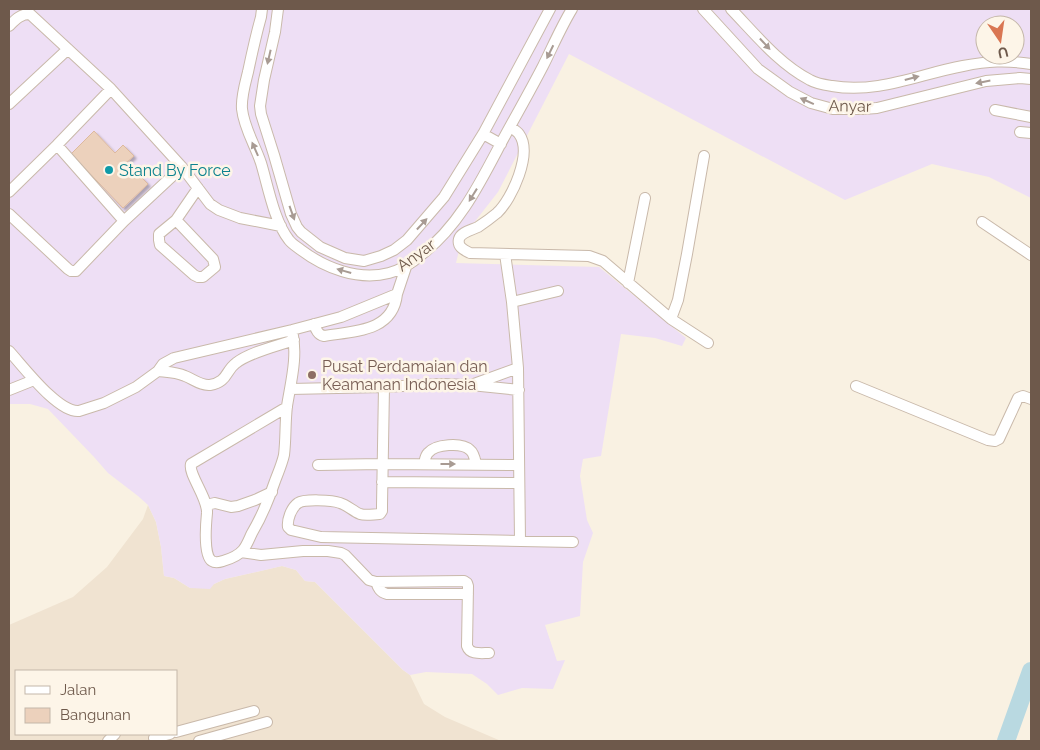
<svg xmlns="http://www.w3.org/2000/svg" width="1040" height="750" viewBox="0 0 1040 750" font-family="Raleway,sans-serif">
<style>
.residential{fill:#f0e3d1;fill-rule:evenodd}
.education{fill:#eedff5;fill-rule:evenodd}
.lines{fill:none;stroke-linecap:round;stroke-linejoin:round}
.river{stroke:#b9d9e1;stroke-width:18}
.building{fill:#ecd1bc;stroke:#ddb99e;filter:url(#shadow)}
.minor-casing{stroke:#c9b9aa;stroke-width:12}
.minor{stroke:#fff;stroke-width:10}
.oneway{fill:#a89b93}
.culture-dot{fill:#0f9aa8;stroke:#fdf5e8;stroke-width:2}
.education-dot{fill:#8d6e63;stroke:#fdf5e8;stroke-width:2}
.labels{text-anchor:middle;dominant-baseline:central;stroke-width:5;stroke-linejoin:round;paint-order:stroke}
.street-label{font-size:16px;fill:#6e594b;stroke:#fdf5e8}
.culture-label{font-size:16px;fill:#0d838f;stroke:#fdf5e8;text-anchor:start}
.education-label{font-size:16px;fill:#785e54;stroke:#fdf5e8;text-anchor:start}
</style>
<defs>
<filter id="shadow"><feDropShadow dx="2.5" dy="2.5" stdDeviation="1" flood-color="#0004"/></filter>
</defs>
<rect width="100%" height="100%" fill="#f9f1e2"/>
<path class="residential" d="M148,505L156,522L161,547L164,576L174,578L190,588L214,584L225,579L282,566L296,570L305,581L315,582L403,670L410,675L424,704L445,717L501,741H9V625L73,597L107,567L143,519ZM16,671H176V734H16Z"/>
<path class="education" d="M9,9H1031V198L989,177L932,164L845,200L569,54L498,192L462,238L456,263L599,267L686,338L682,346L655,338L621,334L601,456L583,459L580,476L587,520L593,533L583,562L580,616L545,625L557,661L565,660L553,689L522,688L498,695L487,684L472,674L426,672L410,675L403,670L315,582L305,581L296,570L282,566L265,570L225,579L214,584L210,589L190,588L174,578L164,576L161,547L156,522L148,505L138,496L108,473L94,457L48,409L30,404H9ZM985,25H1015V55H985Z"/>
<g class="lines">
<path class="river" d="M1006,741L1031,671"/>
</g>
<path class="building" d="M94,131L115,153L123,145L134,156L125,164L139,178L141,177L148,184L123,208L71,154Z"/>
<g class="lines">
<g class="minor-casing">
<path id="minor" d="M262,9L261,17C256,35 252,53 248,72C245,84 241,97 242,109C244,128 255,145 261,163C268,186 274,221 289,240C292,244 297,247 301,250C325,268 358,281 389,273C401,270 412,263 421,255C458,227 479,185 500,145C514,119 529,93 543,66C553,46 561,27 572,9
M278,9L275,32L264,80L260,106L261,114L274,155L291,214L297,227L301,232L320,247L345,258L364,261L381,256L394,250L407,240L444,197L483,134L550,9
M703,9L758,69L790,92L811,103L833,109H863L877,108L986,81L1020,78L1031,79
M731,9C755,34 779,64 810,80C817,84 825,85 832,86C878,94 919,74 963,66C988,61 1006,60 1031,64
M9,26C15,20 20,14 30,14L111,89L182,167L210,204L219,210L240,218L281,226
M9,104L68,49
M995,110L1031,117
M510,127C513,129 517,131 519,134C533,153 512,199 497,213C491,218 484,223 478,227C472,230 461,232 459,239C457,247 464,250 470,253L589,256L603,261L671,319L708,343
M1020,132L1031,133
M483,134L501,144
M57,145L124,221
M9,192L57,145L111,89
M9,214L68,269L71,271H76L124,221L182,167
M176,220L213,259L215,267L203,277H198L194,275L160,245L159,240V234L176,220L198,188
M982,222L1031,255
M505,254L512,302L518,368L520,540
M628,283L645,198
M512,302L558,291
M671,319L678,300L687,254L704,156
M314,324C316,330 318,335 324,336C354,331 393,332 397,294
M9,351C23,366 58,413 79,411L104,403L136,387L158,371L163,364L174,358L292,330L341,317L397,294L406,267
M158,371C167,372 176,372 185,376C193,379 201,386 210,385C228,382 225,371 236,363C250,352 277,346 294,340
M474,384L518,368
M856,386L988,440L995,441L999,439L1018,398L1023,396L1031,399
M384,387L382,505V511L380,514C374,514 366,516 360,514C353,511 347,505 340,503C332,500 304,499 298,503C291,508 287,520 288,527L291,530L321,537L573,542
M290,389L384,387L440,384L471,385L519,390
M9,390L34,380
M287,407L191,464C188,474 208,498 207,513C206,523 203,556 212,561C215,563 220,562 223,561C230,559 238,556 243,550C247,545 249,539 252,533C262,516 269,499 275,481C278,473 282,464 284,455C286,439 285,422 287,406C291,381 298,356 292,330
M424,464C425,460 425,456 428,453C435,444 462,442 470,450C474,453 475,459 476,464
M318,465L382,464L519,465
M382,482L518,483
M206,505L215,503L231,507L238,506L255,500L272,492
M241,552L261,555L303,551H328L341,553L345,555L369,580L376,582L464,581L467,583L468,586L467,646C470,655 481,653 489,653
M376,582C378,588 380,592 387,594H468
M176,732L254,711
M154,738L170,734
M108,741L115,734
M199,741L267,722"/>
</g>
<use href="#minor" class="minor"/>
</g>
<defs><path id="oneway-solid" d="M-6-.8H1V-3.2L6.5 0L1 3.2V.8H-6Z" transform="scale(1.25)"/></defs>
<g class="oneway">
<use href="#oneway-solid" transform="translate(765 44) rotate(47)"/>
<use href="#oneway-solid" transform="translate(550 52) rotate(116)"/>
<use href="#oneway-solid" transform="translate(269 57) rotate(103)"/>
<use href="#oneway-solid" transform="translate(912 78) rotate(-15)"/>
<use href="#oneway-solid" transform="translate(983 82) rotate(169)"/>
<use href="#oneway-solid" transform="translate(807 101) rotate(-156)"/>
<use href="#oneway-solid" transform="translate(255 149) rotate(-114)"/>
<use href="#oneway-solid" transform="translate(473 195) rotate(122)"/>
<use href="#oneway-solid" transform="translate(292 213) rotate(70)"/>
<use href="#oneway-solid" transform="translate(422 224) rotate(-47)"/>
<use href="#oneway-solid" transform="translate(344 271) rotate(-164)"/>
<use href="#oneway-solid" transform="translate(448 464)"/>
</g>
<circle class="culture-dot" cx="109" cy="170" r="5"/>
<circle class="education-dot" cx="312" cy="375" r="5"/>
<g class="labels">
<g class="street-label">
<text transform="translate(850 106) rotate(1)">Anyar</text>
<text transform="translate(416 255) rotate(-36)">Anyar</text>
</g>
<g class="culture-label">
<text x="119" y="170">Stand By Force</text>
</g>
<g class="education-label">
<text x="322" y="366">Pusat Perdamaian dan<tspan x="322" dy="18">Keamanan Indonesia</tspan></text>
</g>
</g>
<rect width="1040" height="750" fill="none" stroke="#6e594b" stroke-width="20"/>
<rect x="15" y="670" width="162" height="65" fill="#fdf5e8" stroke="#c4b7a9"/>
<rect x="25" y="686" width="25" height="8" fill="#ffffff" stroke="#c4b7a9"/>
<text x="60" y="695" font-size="15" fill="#6e594b">Jalan</text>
<rect x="25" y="708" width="25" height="15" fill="#ecd1bc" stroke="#c4b7a9"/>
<text x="60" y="720" font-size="15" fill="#6e594b">Bangunan</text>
<g transform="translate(1000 40) rotate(167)"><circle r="24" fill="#fdf5e8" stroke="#c4b7a9"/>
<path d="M0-4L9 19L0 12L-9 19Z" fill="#d97652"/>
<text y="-8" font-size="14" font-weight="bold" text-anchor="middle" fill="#6e594b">U</text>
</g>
</svg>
